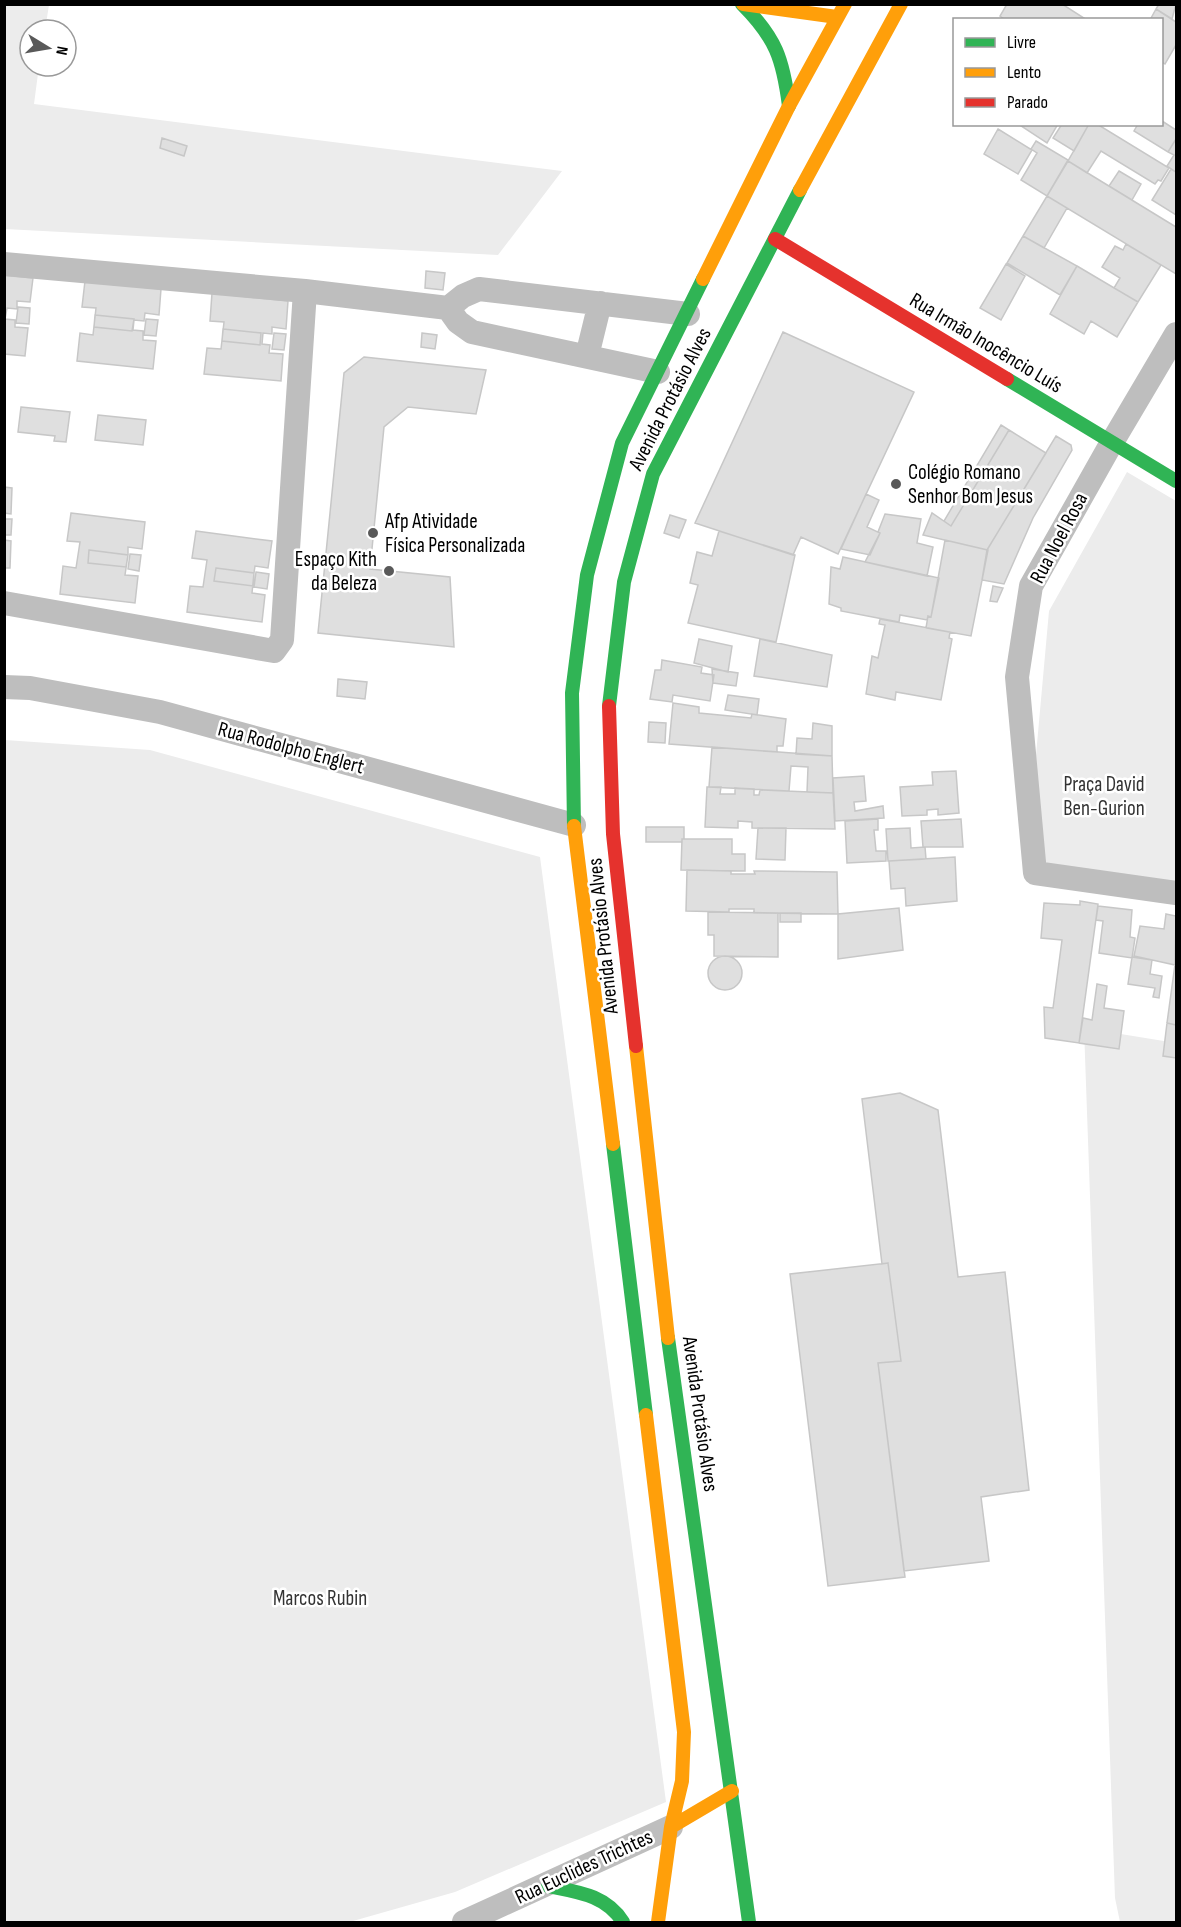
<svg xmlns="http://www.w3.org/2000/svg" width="1181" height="1927" viewBox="0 0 1181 1927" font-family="'Sofia Sans Condensed',sans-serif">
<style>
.green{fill:#ececec}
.building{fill:#dfdfdf;stroke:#c7c7c7;stroke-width:1.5}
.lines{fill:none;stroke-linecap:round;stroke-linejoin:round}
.street{stroke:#bebebe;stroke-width:24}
.fast{stroke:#30b455;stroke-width:14}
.slow{stroke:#ff9f0a;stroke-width:14}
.jam{stroke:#e5322d;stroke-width:14}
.poi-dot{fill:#595959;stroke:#fff;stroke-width:2}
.labels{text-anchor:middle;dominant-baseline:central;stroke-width:5;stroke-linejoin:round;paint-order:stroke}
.street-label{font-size:21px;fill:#000;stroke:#fff}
.poi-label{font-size:21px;fill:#000;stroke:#fff;text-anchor:start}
.park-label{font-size:21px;fill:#333;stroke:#fff}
</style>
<rect width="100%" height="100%" fill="#fff"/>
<path class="green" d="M4,5H49L45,30H30V66H39L34,104L562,171L498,255L5,229Z
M1127,472L1176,501V882L1026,866L1049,611Z
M5,740L150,750L540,857L666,1802L455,1892L353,1921L5,1922Z
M1084,1028L1176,1043V1922H1120L1115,1898Z"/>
<path class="building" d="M1007,4H1062L1087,20H1005L1000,16Z
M1159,4H1176L1172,19L1156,9Z
M1156,9L1176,22V45L1165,64L1162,62V20H1150Z
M1162,121L1176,130V139L1168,152L1134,131L1138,124H1162Z
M1018,124H1058L1047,143Z
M1062,124H1089L1074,151L1053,138Z
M1089,124H1097L1169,168L1161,181L1158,180L1155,184L1101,151L1087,173L1068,161Z
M998,129L1032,150L1018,174L984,154Z
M162,138L187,146L184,156L160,148Z
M1176,139V172L1167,166L1174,155L1168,152Z
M1036,141L1068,160L1047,196L1021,180L1037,153L1031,149Z
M1068,161L1176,227V274L1047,196Z
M1171,169L1176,172V215L1152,200Z
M1119,171L1141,184L1132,200L1109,186Z
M1047,196L1067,208L1044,248L1023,236Z
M1023,236L1077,266L1060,295L1007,263Z
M1126,244L1161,265L1138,302L1114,288L1120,278L1102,267L1115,246L1123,250Z
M1006,264L1025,276L1001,320L980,308Z
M1077,266L1138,302L1117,337L1091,321L1084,334L1050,314Z
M426,271L445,273L443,290L425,288Z
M4,275L33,278L30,302L17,301V309L7,308L5,319L15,320V327L28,328L25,356L4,354Z
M85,281L161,289L159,315L145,313L144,321L134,320L133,330L143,331V340L156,341L153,369L77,361L80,333L93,335L96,308L82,307Z
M212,293L288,301L286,329L272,327V334L263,333L262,344L270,345L269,353L283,354L281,381L204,374L207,348L221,349L224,322L210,321Z
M18,307L30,308L29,324L16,323Z
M95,315L134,319L132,331L94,327Z
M146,319L158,320L156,336L144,335Z
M223,329L261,333L260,345L222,341Z
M783,332L914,392L838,554L801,537L793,555L695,523Z
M274,333L286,334L284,350L272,349Z
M422,333L437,335L435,349L421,347Z
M364,357L486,370L476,414L408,407L384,427L370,569L450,577L454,647L318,633L344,373Z
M21,407L70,412L66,442L54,441L55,436L18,432Z
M98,415L146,420L143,445L95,440Z
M1001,425L1009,430L951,526L944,521Z
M1009,430L1046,453L987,550L923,535L932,513L951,526Z
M1056,436L1071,445L1072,450L1033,518L1004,584L982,580L987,550Z
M4,487L12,488L11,514L4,513Z
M866,494L879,500L867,527L880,533L870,555L841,549Z
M71,513L145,522L142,549L128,547V555L125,575L138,576L135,603L60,594L63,566L76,568L80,542L67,541Z
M885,514L921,519L917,543L933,547L927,576L865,562L880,533L878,532Z
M670,515L686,520L679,538L664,533Z
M4,519H12L11,535H4Z
M196,531L272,541L268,568L255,566L254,573L252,593L265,595L262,622L187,612L190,586L203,587L207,560L192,558Z
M719,531L795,555L776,642L688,623L698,585L690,583L697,552L712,556Z
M4,540L11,541L10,568H4Z
M945,540L988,550L971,636L926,628L928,616L931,617Z
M89,550L128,555L126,567L88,563Z
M130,554L141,555L139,571L128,569Z
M843,557L939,578L931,617L928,616L927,620L900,615L899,622L841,611V608L829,604L831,567L840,569Z
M216,568L254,573L253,586L214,581Z
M256,572L269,574L267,589L254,587Z
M993,586L1003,588L997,602L990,601Z
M880,619L950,632L949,638L952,639L941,700L896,692L895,700L866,694L872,656L878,658L885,625L879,624Z
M699,639L732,646L728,672L694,663Z
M760,639L832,655L827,687L754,676Z
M662,660L702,667L701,673L714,675L710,701L673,695L672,702L650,699L655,670H661Z
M712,669L738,673L736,686L713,683Z
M338,679L367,682L365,699L337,696Z
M728,695L759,699L757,715L725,710Z
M673,703L699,707V713L751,718L752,714L786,719L783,746H777V752L669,744Z
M649,722L666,723L665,743L648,742Z
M813,723L832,726V756L796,754L797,738L812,739Z
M712,747L832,756L833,793L807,792L808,767L791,766L789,791L709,787Z
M956,771L959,813L938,815V809L927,810V815L902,816L900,787L933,785L932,772Z
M864,776L866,801L854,802L855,811L883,806L884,818L835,821L833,778Z
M707,787H721L720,794H735V788L754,789V795H759L760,790L833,793L835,829L752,828V822L738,821V828L705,827Z
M878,819V830H874L876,851H886V861L847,863L845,821Z
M961,819L963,847H923L921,821Z
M646,827H684V839H682V842H646Z
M758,828H786L785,860L756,859Z
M910,828L911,848L925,847L926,859L888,861L886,829Z
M682,839H732V854H745V871L681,870Z
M955,857L957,901L906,906L905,888L891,889L889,861Z
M687,870L731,871V874H755L754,871L837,872L838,914L754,913V909H729V912L686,911Z
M1080,901L1098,904L1079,1043L1045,1038L1044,1007L1053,1008L1062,940L1041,938L1044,903L1080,905Z
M1098,906L1132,910L1130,937L1135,938L1132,958L1099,953L1103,921L1096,920Z
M899,908L903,950L838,959V914Z
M708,912L778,913V957L714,956V935H708Z
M780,913H801V922H780Z
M1166,914L1176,916L1175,965L1134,956L1140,926L1164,929Z
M708 973a17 17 0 1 1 34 0a17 17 0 1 1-34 0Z
M1132,957L1152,960L1150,974L1162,976L1159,998L1153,997L1155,988L1128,984Z
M1176,957V1025L1167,1023Z
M1097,984L1107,986L1104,1008L1124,1011L1119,1049L1079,1043L1083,1018L1092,1020Z
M1167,1023L1176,1025V1058L1163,1056Z
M900,1093L938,1110L958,1277L1005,1272L1029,1490L981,1497L989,1561L904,1571L878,1363L901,1361L888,1263L882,1264L862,1099Z
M888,1263L901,1361L878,1363L905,1577L828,1586L790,1274Z"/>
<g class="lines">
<path class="street" d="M4,264L305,291
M1176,334L1111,444L1031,586L1017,677L1035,873L1176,893
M587,356L600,303
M658,372L472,332L458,322L448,308L463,296L479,289L688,314
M4,603L274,651L282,640L305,291L448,308
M4,687L30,688L160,712L574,825
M464,1922L671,1827"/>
<path class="fast" d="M742,4C776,38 783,59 789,106
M1007,379L1176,481
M609,706L624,582L653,474L800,190
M574,826L572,693L587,575L622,443L703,279
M613,1144L646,1415
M668,1338L749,1922
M548,1886C578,1892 606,1895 623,1922"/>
<path class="slow" d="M743,4L837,17
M800,190L901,4
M703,279L789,106L845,4
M574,826L613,1144
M636,1046L668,1338
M646,1415L684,1732L682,1781L671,1827L658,1922
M671,1827L732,1791"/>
<path class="jam" d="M775,239L1007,379
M609,706L613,834L636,1046"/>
</g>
<g class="poi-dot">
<circle cx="896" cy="484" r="6"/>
<circle cx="373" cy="533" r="6"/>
<circle cx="389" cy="571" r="6"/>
</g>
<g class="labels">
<g class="street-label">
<text transform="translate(986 343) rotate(31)">Rua Irmão Inocêncio Luís</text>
<text transform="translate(670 399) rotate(-63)">Avenida Protásio Alves</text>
<text transform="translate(1059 538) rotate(-62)">Rua Noel Rosa</text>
<text transform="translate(291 748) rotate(15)">Rua Rodolpho Englert</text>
<text transform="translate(603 936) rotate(-96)">Avenida Protásio Alves</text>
<text transform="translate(700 1414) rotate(82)">Avenida Protásio Alves</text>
<text transform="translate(584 1867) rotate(-25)">Rua Euclides Trichtes</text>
</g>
<g class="poi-label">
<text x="908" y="472">Colégio Romano<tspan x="908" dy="24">Senhor Bom Jesus</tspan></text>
<text x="385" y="521">Afp Atividade<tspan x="385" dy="24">Física Personalizada</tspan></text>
<text x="377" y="559" text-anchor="end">Espaço Kith<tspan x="377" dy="24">da Beleza</tspan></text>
</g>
<g class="park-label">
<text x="1104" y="784">Praça David<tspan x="1104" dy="24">Ben-Gurion</tspan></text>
<text x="320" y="1598">Marcos Rubin</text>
</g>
</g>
<rect width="1181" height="1927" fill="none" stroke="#000000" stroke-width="12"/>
<rect x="953" y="18" width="210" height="108" fill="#ffffff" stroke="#999999" stroke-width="1.5"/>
<rect x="965" y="38" width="30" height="9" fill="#30b455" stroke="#999999" stroke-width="1.5"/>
<text x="1007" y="48" font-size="18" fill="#000000">Livre</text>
<rect x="965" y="68" width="30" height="9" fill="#ff9f0a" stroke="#999999" stroke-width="1.5"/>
<text x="1007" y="78" font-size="18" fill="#000000">Lento</text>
<rect x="965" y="98" width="30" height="9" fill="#e5322d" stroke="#999999" stroke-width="1.5"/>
<text x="1007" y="108" font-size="18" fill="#000000">Parado</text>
<g transform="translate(48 48) rotate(101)"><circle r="28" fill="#ffffff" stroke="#999999" stroke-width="1.5"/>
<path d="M0-4.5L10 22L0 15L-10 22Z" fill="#595959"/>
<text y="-9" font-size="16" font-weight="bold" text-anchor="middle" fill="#000000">N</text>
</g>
</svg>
